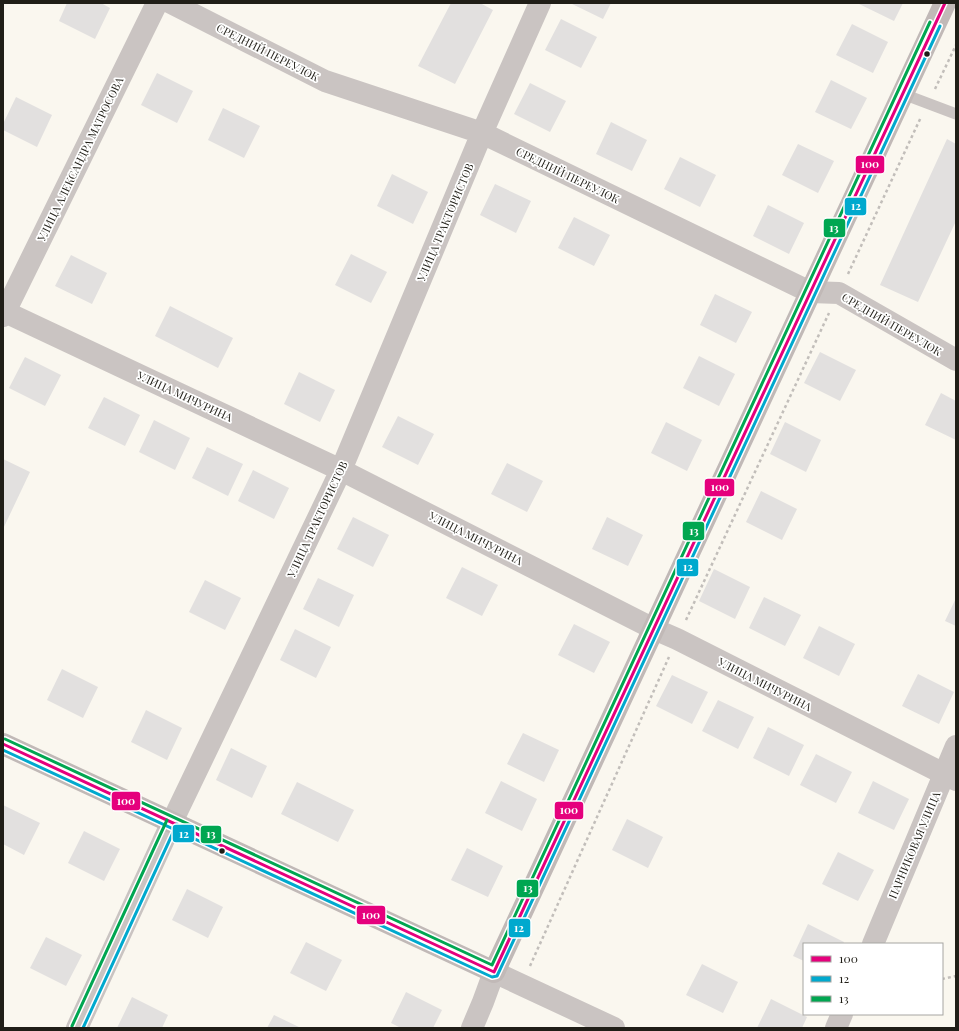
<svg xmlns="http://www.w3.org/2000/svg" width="959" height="1031" viewBox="0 0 959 1031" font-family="'Playfair Display',serif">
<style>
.building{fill:#e2e0df}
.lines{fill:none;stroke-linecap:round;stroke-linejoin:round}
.path{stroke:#c2beba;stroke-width:2.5;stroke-dasharray:3 3;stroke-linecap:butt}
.lane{stroke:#cac4c2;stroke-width:11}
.street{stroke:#cac4c2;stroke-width:22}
.secondary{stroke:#c1b9b7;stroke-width:22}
.bus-1-casing{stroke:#fff;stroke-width:6}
.bus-2-casing{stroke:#fff;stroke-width:6}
.bus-3-casing{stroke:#fff;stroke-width:6}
.bus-1{stroke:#e5007d;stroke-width:3}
.bus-2{stroke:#00a9ce;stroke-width:3}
.bus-3{stroke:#00a651;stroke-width:3}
.bus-dot{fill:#201e17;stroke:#fff;stroke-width:1.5}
.labels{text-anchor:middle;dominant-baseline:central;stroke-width:3.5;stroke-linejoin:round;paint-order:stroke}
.street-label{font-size:11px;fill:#201e17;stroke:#fff}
.line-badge{stroke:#fff;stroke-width:1.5}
.badge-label{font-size:11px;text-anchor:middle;font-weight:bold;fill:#fff}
</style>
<rect width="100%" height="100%" fill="#faf7ef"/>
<path class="building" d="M67,3H101L110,8L95,39L59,21Z
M451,3H480L493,10L455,84L418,66Z
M570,3H611L603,19Z
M857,3H903L894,21Z
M561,19L597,37L581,68L545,50Z
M852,24L888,42L873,73L836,55Z
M157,73L193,91L177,123L141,105Z
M831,80L867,98L851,129L815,112Z
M530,83L566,101L550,132L514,114Z
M16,97L52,115L37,147L3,130V124Z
M223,108L260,126L244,158L208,140Z
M611,122L647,140L632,171L596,154Z
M947,139L956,144V221L918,302L880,285Z
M798,144L834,161L818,193L782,175Z
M680,157L716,175L700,207L664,189Z
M392,174L428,192L413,224L377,206Z
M495,184L531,201L516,233L480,215Z
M768,205L804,223L789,254L753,236Z
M574,217L610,235L594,266L558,248Z
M351,254L387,272L371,303L335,285Z
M71,255L107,273L92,304L55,286Z
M715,294L752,312L736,343L700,325Z
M170,306L233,338L218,368L155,336Z
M820,352L856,370L840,401L804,383Z
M699,356L735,374L719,406L683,388Z
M25,357L61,375L45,406L9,388Z
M299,372L335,390L320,422L284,404Z
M941,393L956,401V440L925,425Z
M104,397L140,415L125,446L88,428Z
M398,416L434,434L418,465L382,447Z
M154,420L190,438L175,470L139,452Z
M666,422L702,440L687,471L651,453Z
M785,422L821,440L806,472L770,454Z
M207,447L243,464L228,496L192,478Z
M3,459L30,472L3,529Z
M507,463L543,481L527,512L491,494Z
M253,470L289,488L274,519L238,501Z
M761,491L797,509L782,540L746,522Z
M353,517L389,535L373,567L337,549Z
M607,517L643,535L628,566L592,549Z
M462,567L498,585L482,616L446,598Z
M714,569L750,587L735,619L699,601Z
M318,578L354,595L339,627L303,609Z
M205,580L241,598L225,630L189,612Z
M764,597L801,615L785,646L749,628Z
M956,598V626L945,621Z
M574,624L610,642L594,673L558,655Z
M819,626L855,644L839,676L803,658Z
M295,629L331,647L316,678L280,660Z
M62,669L98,687L83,718L47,700Z
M918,674L954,692L939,724L902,706Z
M672,675L708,692L692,724L656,706Z
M718,700L754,717L738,749L702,731Z
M146,710L182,728L167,760L131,742Z
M768,727L804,745L789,776L753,758Z
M523,733L559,750L544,782L507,764Z
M231,748L267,766L252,798L216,780Z
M816,754L852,772L836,803L800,785Z
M501,781L537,799L522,831L485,813Z
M873,781L909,799L894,830L858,813Z
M297,782L354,810L338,842L281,814Z
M3,805L40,823L24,855L3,844Z
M627,819L663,837L648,868L612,850Z
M84,831L120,849L104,881L68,863Z
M467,848L503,866L488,897L451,880Z
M838,852L874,870L858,901L822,884Z
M187,889L223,907L208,938L172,920Z
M808,924L844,942L843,944H804V961L793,956Z
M46,937L82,955L66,986L30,968Z
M306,942L342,960L326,991L290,973Z
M702,964L738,982L723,1013L686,995Z
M406,992L442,1010L433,1028H401L391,1023Z
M132,997L168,1015L162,1028H117Z
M771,999L807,1017L802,1028H757Z
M274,1015L301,1028H267Z"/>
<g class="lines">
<path class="path" d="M935,89L956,45
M848,274L921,117
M686,620L829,313
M530,966L669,657
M942,979L956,976"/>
<path class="lane" d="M903,94L956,114"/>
<path class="street" d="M171,3L325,81L482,133L810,292L839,293L956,360
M3,311L341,470L654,629L677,639L956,780
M3,316L157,3
M873,944L956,746
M77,1028L172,822L341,470L482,133L540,3
M472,1028L483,1002L494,972L614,1028
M836,1028L842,1014"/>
<path class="secondary" d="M3,744L494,972L945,3"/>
<g class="bus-1-casing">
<path id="bus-1" d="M3,744L494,972
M494,972L945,3"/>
</g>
<g class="bus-2-casing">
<path id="bus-2" d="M3,750L492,977L497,976L940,26
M83,1028L177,824"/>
</g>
<g class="bus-3-casing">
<path id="bus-3" d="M5,739L492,965L930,22
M72,1026L167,820"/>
</g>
<use href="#bus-1" class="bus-1"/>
<use href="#bus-2" class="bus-2"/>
<use href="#bus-3" class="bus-3"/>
</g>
<g class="bus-dot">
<circle cx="927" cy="54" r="3.5"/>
<circle cx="222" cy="851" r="3.5"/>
</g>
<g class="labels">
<g class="street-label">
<text transform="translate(268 52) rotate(27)">СРЕДНИЙ ПЕРЕУЛОК</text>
<text transform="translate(80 159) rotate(-64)">УЛИЦА АЛЕКСАНДРА МАТРОСОВА</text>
<text transform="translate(568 175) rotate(26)">СРЕДНИЙ ПЕРЕУЛОК</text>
<text transform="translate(445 222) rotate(-67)">УЛИЦА ТРАКТОРИСТОВ</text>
<text transform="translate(892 324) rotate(30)">СРЕДНИЙ ПЕРЕУЛОК</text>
<text transform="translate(185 396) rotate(25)">УЛИЦА МИЧУРИНА</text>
<text transform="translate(317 519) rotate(-65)">УЛИЦА ТРАКТОРИСТОВ</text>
<text transform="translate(476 538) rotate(27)">УЛИЦА МИЧУРИНА</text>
<text transform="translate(765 684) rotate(27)">УЛИЦА МИЧУРИНА</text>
<text transform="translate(914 845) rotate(-67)">ПАРНИКОВАЯ УЛИЦА</text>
</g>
</g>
<g class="line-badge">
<rect x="855" y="155" width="30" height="19" rx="4" fill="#e5007d"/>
<rect x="844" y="197" width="23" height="19" rx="4" fill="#00a9ce"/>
<rect x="823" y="218" width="23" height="20" rx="4" fill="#00a651"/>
<rect x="704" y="478" width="31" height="19" rx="4" fill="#e5007d"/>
<rect x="682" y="521" width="23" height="20" rx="4" fill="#00a651"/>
<rect x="676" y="558" width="23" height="19" rx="4" fill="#00a9ce"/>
<rect x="111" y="791" width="30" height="20" rx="4" fill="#e5007d"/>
<rect x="554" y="801" width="30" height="19" rx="4" fill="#e5007d"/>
<rect x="172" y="824" width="23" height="19" rx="4" fill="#00a9ce"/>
<rect x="200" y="825" width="22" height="19" rx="4" fill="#00a651"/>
<rect x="516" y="879" width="23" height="19" rx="4" fill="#00a651"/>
<rect x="356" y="905" width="30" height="20" rx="4" fill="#e5007d"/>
<rect x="508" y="918" width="23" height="20" rx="4" fill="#00a9ce"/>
</g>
<g class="badge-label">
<text x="870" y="168">100</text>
<text x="856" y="210">12</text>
<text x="834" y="232">13</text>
<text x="720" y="491">100</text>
<text x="694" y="535">13</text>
<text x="688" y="571">12</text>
<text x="126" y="805">100</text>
<text x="569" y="814">100</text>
<text x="184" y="838">12</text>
<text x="211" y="838">13</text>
<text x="528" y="892">13</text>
<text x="371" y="919">100</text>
<text x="519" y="932">12</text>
</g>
<rect width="959" height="1031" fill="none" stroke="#201e17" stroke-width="8"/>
<rect x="803" y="943" width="140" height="72" fill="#ffffff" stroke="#a6a5a2"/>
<rect x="811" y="956" width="20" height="6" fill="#e5007d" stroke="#a6a5a2"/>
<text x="839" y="963" font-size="12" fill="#201e17">100</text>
<rect x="811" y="976" width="20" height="6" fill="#00a9ce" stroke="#a6a5a2"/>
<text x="839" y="983" font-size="12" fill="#201e17">12</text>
<rect x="811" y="996" width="20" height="6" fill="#00a651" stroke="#a6a5a2"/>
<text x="839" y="1003" font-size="12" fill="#201e17">13</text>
</svg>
